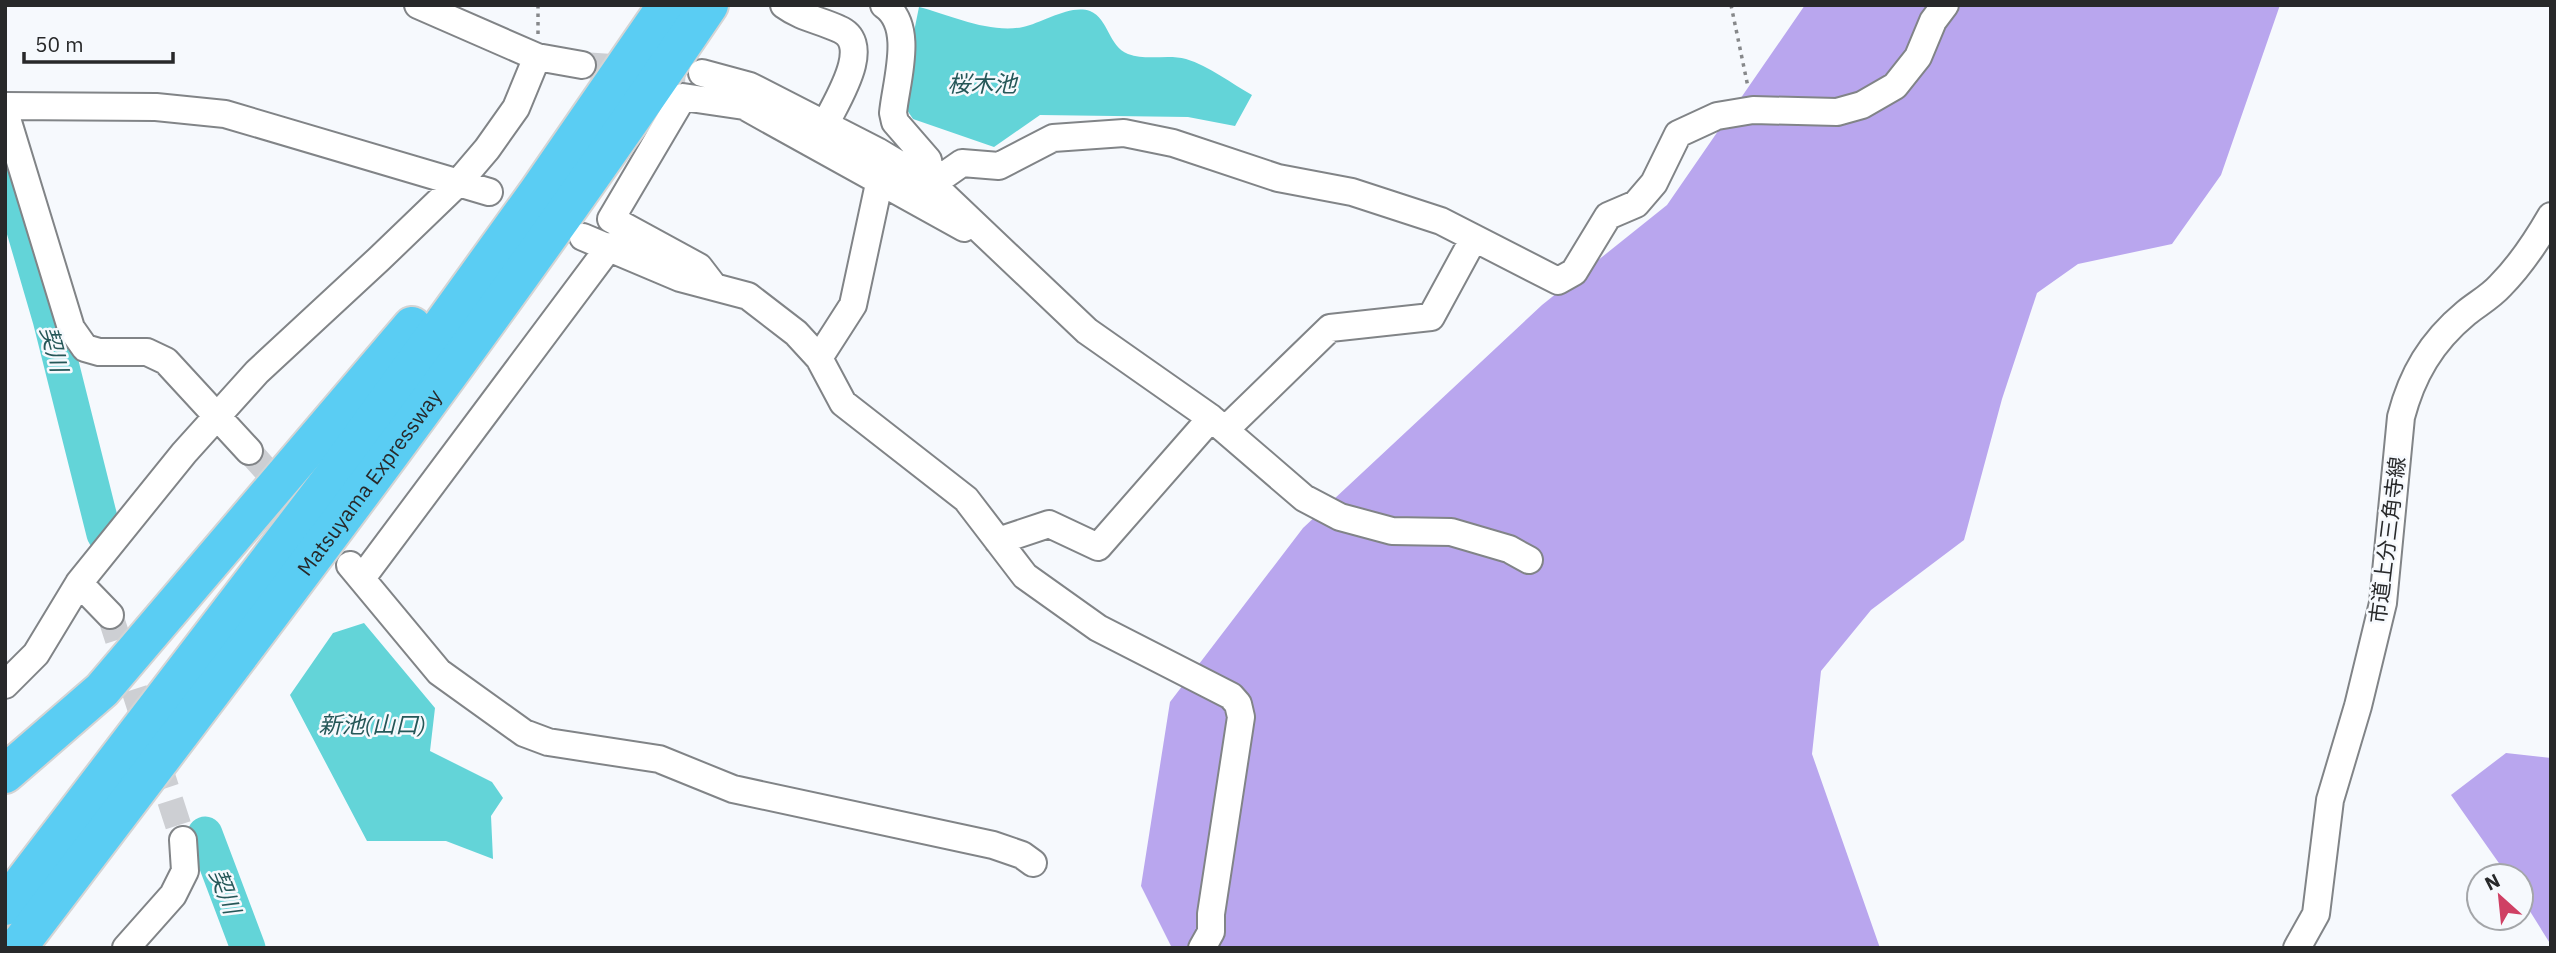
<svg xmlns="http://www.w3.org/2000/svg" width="2556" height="953" viewBox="0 0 2556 953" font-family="'IBM Plex Sans','Noto Sans JP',sans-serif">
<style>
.forest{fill:#b9a6ee}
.water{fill:#63d4d8}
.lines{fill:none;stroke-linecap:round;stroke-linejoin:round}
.river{stroke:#63d4d8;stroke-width:35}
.minor-tunnel{stroke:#cdcfd3;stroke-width:26;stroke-dasharray:26 13;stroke-linecap:butt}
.minor-casing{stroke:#818487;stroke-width:30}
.highway-casing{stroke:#d4d4d4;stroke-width:42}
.path{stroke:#86888a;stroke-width:3.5;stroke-dasharray:3.5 5;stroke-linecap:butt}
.minor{stroke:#fff;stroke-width:26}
.highway{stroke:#5acdf3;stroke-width:38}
.labels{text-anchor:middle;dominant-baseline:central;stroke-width:5;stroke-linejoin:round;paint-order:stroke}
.street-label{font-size:21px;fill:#28292a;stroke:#f6f9fd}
.water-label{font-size:23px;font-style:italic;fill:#255758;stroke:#f6f9fd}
</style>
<rect width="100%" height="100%" fill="#f6f9fd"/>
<path class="forest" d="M1805,5H2280L2221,175L2172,244L2078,264L2037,293L2002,399L1964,540L1871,610L1821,671L1812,754L1880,948H1172L1141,886L1170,702L1303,528L1542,305L1667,205Z
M2506,753L2551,758V945L2521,897V876H2508L2451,795Z"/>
<path class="water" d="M919,7C950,15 990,34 1023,27C1042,23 1070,4 1090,11C1109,19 1108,46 1128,54C1147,61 1168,54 1186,59C1209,66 1232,84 1252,95L1235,126L1188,117L1040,115L994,147L913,119L903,104L902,91Z
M364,623L435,708L430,751L492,782L503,798L491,816L493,859L446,841H367L290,695L333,633Z"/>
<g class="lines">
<path class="river" d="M5,165L50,319L104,534
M205,834L248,948"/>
<path class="minor-tunnel" d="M582,65L702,73
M249,451L316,526
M110,615L183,840"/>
<g class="minor-casing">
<path id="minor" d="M418,5L537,57L582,65
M784,5C802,18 820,20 839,29C875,44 835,103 825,125
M884,5C915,26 896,81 893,113L895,122L928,160L932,184
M702,73L750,86L877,151L932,184L1087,331L1211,418L1304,498L1340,517L1392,531L1451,532L1509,549L1529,560
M5,106L156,107L225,114L489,192
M5,112L71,328L85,348L99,352H147L166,361L249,451
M932,184L962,163L999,166L1053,138L1124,133L1173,143L1278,178L1352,192L1441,221L1558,281L1574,272L1608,216L1636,204L1654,183L1678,134L1717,116L1753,110L1837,112L1862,105L1895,86L1918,57L1933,21L1945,5
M583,237L680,278L748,296L796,333L819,358L843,403L966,499L1025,576L1098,628L1231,696L1238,704L1241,717L1211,914V932L1202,948
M712,284L699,267L611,219L683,97L744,106L964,228
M819,358L853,305L880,179
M1225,430L1330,328L1431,317L1474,238
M998,541L1049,524L1098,547L1211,418
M350,565L439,672L524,733L548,742L659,759L733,789L993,845L1022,855L1033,863
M362,578L610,246
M79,583L110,615
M5,685L36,654L79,583L184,453L257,372L379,259L458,183L487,149L516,108L537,57
M126,948L173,895L185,871L183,840
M2297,948L2316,914L2330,800L2358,706L2383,603L2401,417C2412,375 2431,342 2466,313C2477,304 2490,297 2500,286C2521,265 2536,242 2551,216"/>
</g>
<g class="highway-casing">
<g id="highway">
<path d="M5,774L102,690L412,326"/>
<path d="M5,906L332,478L538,192L667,5"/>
<path id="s1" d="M17,948C253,638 491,328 709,5"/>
</g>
</g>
<path class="path" d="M1731,5L1748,87
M538,34V5"/>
<use href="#minor" class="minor"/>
<use href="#highway" class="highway"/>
</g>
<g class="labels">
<g class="street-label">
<text stroke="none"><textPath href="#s1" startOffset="584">Matsuyama Expressway</textPath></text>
<text transform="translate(2387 540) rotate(-83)">市道上分三角寺線</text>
</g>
<g class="water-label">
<text x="982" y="83">桜木池</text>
<text transform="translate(55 349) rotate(75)">契川</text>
<text x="372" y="724">新池(山口)</text>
<text transform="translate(226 891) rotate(69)">契川</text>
</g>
</g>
<rect width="2556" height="953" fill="none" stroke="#28292a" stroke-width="14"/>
<g transform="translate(2500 897) rotate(333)"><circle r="33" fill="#f6f9fd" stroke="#a4a6a9" stroke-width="2"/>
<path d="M0-5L12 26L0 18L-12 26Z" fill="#cf4064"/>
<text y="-10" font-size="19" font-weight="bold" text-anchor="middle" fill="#28292a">N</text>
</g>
<path d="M24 52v10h149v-10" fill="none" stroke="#28292a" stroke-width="3.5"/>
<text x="35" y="52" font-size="21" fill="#28292a" stroke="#f6f9fd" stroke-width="5" paint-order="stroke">50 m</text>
</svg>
